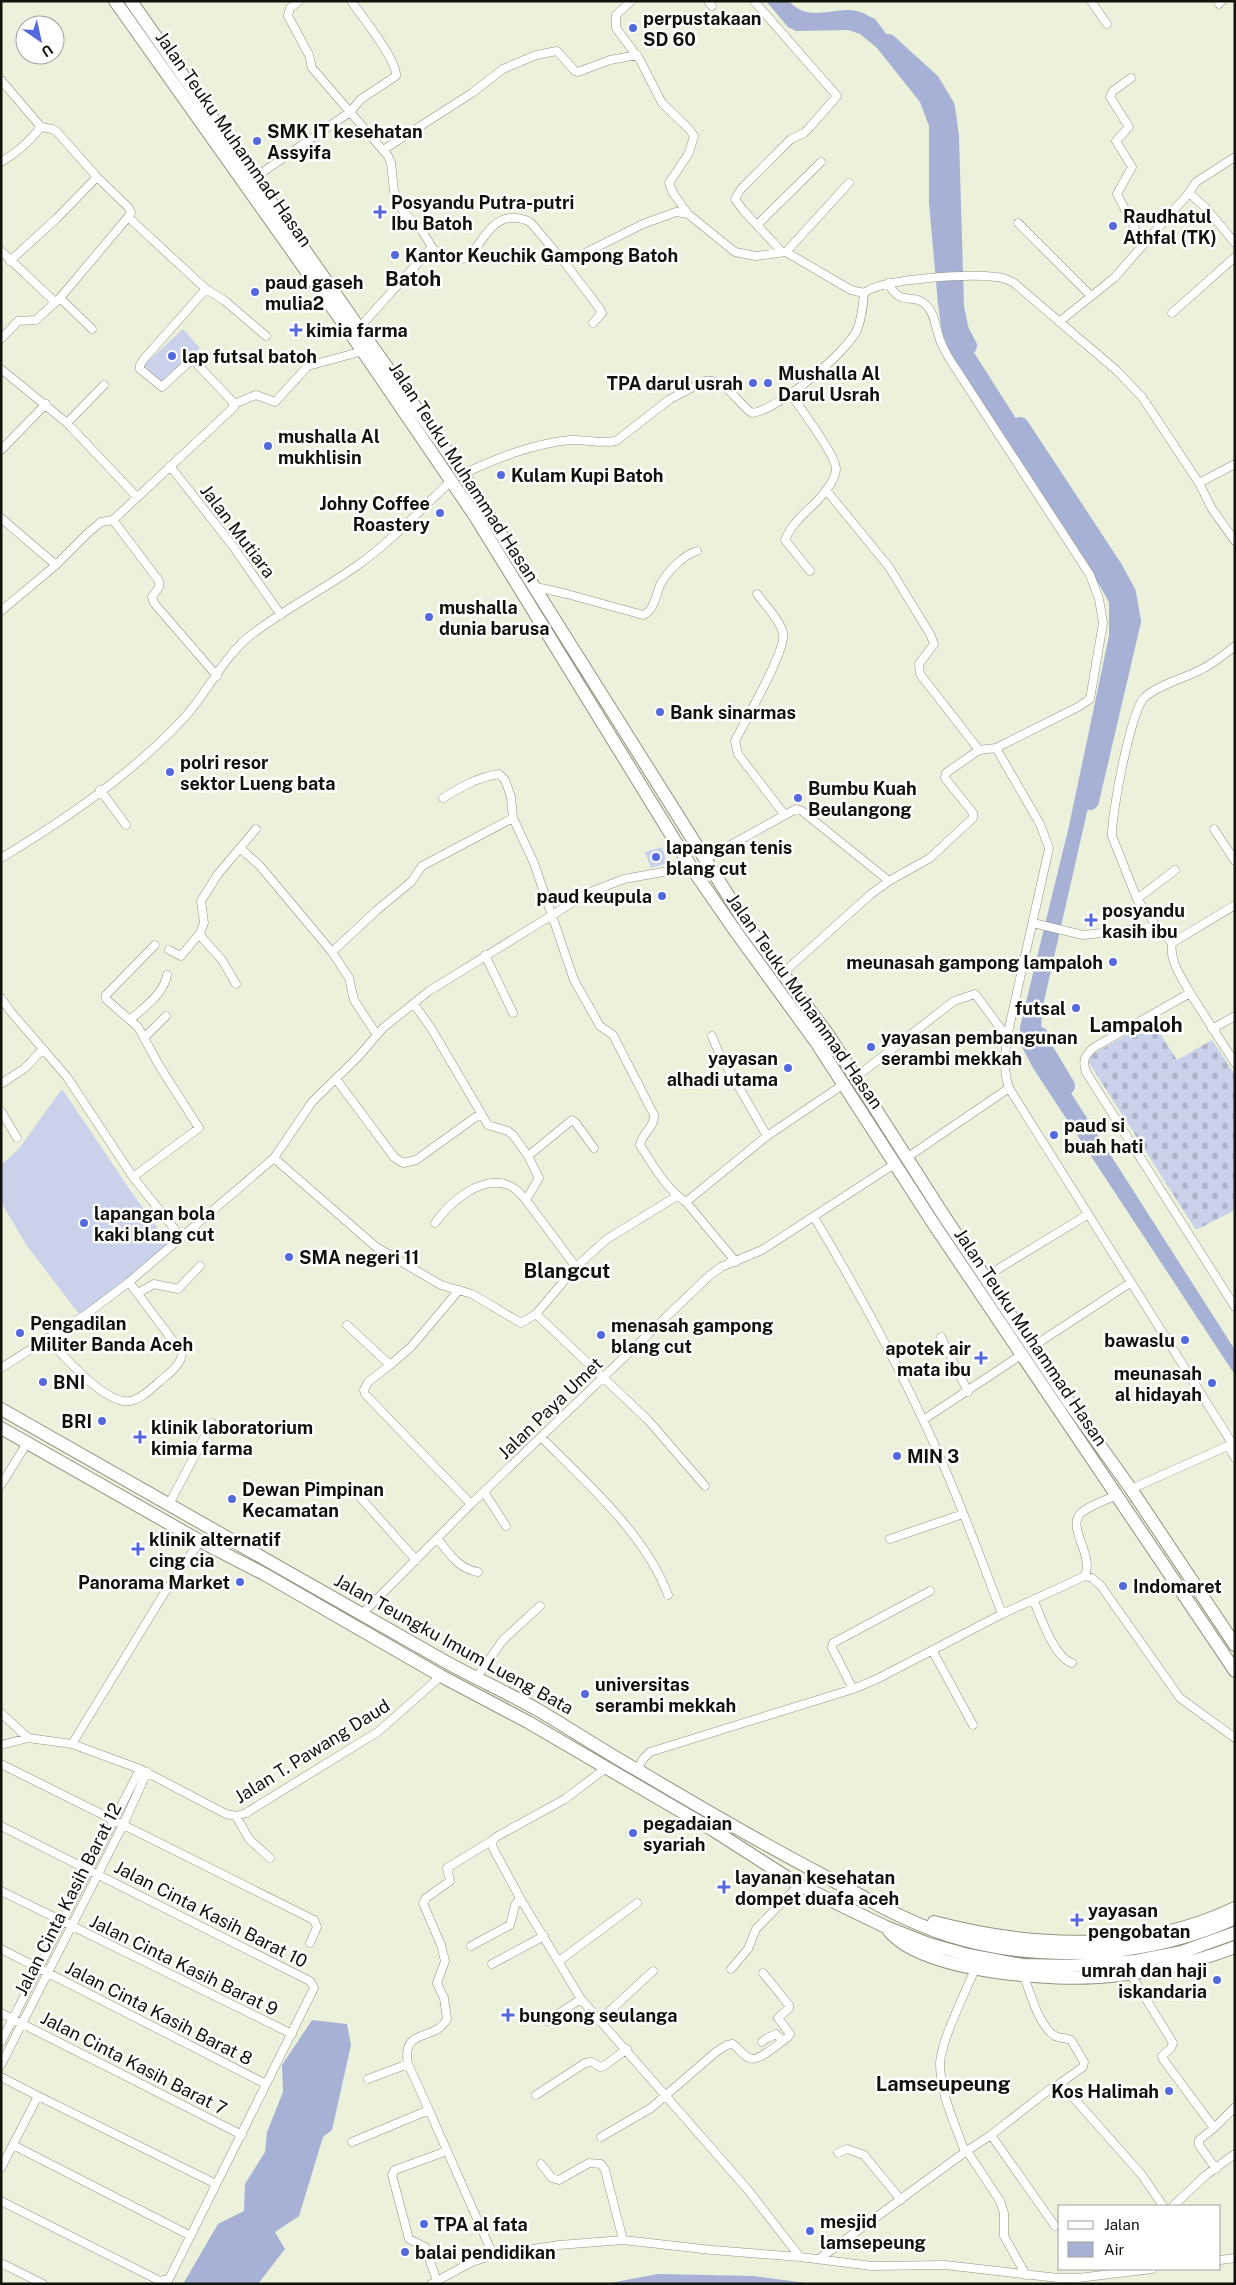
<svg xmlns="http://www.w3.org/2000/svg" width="1236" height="2285" viewBox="0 0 1236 2285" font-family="'Public Sans',sans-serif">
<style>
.cemetery{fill:url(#cemetery-stones)}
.pitch{fill:#c9d1eb}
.water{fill:#a6b1d5}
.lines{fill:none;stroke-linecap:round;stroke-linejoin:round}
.river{stroke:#a6b1d5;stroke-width:18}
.minor-casing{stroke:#909681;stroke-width:9}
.trunk-casing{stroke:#909681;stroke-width:14}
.minor{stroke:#fff;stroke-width:8}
.trunk{stroke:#fff;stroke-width:12}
.poi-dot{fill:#5469df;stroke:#fff;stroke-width:2}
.labels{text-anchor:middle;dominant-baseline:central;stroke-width:5;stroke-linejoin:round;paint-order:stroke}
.poi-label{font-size:18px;font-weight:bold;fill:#11130b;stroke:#fff;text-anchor:start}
.street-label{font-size:18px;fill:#11130b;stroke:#fff}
.quarter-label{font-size:20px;font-weight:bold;fill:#11130b;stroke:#fff}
</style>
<defs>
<pattern id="cemetery-stones" width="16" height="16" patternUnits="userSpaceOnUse" patternTransform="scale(1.25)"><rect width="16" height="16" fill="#c9d1eb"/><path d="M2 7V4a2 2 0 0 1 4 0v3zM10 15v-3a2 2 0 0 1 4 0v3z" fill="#acb3c8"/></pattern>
</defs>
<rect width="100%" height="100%" fill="#ebf1db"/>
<path class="cemetery" d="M1152,1021L1177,1060L1212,1040L1235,1075V1210L1196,1230L1086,1058Z"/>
<path class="pitch" d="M183,329L200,348L160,383L144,365Z
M662,847L667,863L651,868L645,852Z
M62,1089L132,1193L170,1245L80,1315L27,1246L1,1202V1165L18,1150Z"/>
<path class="water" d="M766,1H789C810,25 837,4 860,12C865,13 870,17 875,19L940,104L949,236L958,324L968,343L1107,562C1126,603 1129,614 1122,658L1042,1010L1041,1033L1048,1057L1235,1350V1375L1033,1068L1021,1045L1020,1027L1069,826L1109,636V602L1093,574L951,354L942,333L938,304L929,203V126L920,102L877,48L860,34L848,30L796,31L788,27Z
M312,2020L347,2024L351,2045L332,2130L323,2137L299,2216L275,2232L285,2249L258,2284H183L218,2224L244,2211L245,2184L265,2152L267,2132L283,2092L282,2065Z
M658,2274L753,2276L814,2284H605Z"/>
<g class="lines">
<path class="river" d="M888,43L931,82L946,107L950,137L955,307L960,331L968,346
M1020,426L1114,569L1127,593L1132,621L1090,801
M1040,1036L1045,1051L1066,1086"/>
<g class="minor-casing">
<path id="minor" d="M299,1L290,8L288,16L309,55L312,68L388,156L391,163L394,191L403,211L422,231L432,247L359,328
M631,1L616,15V28L640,60L662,103L689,129L694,136L689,153L669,183L673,193L688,214
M708,1L712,6
M754,1L837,96L810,127L804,133L791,139L741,189L735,199L743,210L782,252
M1091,1L1107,24
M1219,4L1222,1
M1131,78L1113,91L1110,97L1129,127L1116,141L1132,167L1117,194L1143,244
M1,80L41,127C29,142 17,153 1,162
M383,150L472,93L503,69L536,55L557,51L575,71L578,72L610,60L637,55
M254,178L350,112L361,99L396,76C398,61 361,15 351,1
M1189,193L1196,182L1235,157
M1018,223L1091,296
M757,225L821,162
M432,249C440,252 450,258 458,259C479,261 484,215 516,218C522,219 526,219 531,223L565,263L643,224L676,212L688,214L735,252L756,256L786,252L851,290L864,293
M1,251L55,302
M786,252L849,183
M10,261L57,218L97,177
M565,263L600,309L602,313L593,323
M888,283C901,308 913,292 926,305C936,314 936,333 942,345C946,354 952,363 958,372L1090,575L1099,599L1103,623L1090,699L1078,707L996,748
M206,289L225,301L266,336
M60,298L92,329
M1172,313L1235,257
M1059,322L1114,278L1189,193L1206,208L1235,243
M1,339L18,321L36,320L60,298L128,217
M1,369L67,423L137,497
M790,393C800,408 836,455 836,469C836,479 824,494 817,501C805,513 791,524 785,540L810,571
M234,404L256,395L275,402L308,366L363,351
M67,423L104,385
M1,450L46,404
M170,466L232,545L281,615
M463,474C497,458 532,444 570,440C585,439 600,444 616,441L670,399L705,381C726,378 737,403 752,413C778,410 846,353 857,330C862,318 863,306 864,293C882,278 971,274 996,277C1003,277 1008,280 1014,283L1116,370L1142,397L1199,483L1235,464
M1199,483L1212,509L1235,541
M826,490L889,567L930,634L934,644L919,664L920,674L979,750L996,748L1040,824L1049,848L1007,1037C1005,1055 1003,1071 1009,1088L908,1157
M1,518L56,565
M113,520L159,581V587L152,597L154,603L217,676
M536,587L567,594L643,615C654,611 656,595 660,585C667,572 683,555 697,551
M757,594C765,605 780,620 783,633C787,650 744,722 735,741L738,754L784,814
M1,611L56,565L88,533L101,522L113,520L234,407L232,401L194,361L189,362L162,387L140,369V365L143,360L206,289L128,217L131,213L129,208L97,177L57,132L52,129L41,127
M100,790L126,825
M443,798C461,787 478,777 499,774L505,780L511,797L513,818L534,863L574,980L600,1026L613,1035L654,1115C655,1127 642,1133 640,1145C653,1165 666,1189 686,1202L736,1262
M1214,829L1235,861
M240,848L260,866L332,952L349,978L354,1000L377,1035
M1,858C65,820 134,772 184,718C208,692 223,657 251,635C283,610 321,591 355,567C390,543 420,510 451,481
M705,859L796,809L802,811L889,881
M1137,899L1175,870
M1033,923L1083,935L1157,927L1172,943L1235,905
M1157,927L1137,899L1112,836C1111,816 1131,708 1145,697C1160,684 1183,679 1200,670C1213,664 1224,655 1235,646
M1172,943C1169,961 1182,978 1190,993
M169,950L181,956L200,933
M332,952L377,910L411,882L422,866L513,818
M485,955L513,1013
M783,973L871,894L889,881L930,858L973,818V813L945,778L946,773L979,750
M236,984L222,960L203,939L200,933L204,923L201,901L218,874L256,829
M1,998L11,1012L67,1077L133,1177L181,1237
M414,1004L431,1028L488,1125L508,1131L513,1135L528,1156L539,1178L526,1200L576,1267
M130,1020C143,1008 164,994 167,975
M1212,1029L1235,1016
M712,1036L718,1051L767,1136
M144,1038L166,1016
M1235,1063L1190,993L1093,1048C1085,1056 1082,1060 1086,1072L1235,1307
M856,1077L954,1001L975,994L1007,1037
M336,1079L394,1157L403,1163L416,1160L480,1114
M1,1084L25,1068L43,1049
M1009,1088L1235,1448
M1,1111L17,1138
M528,1156L572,1120L575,1122L594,1148
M274,1158L376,1247L441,1285L472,1294L521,1323L536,1314L576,1267L607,1239L677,1196
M133,1177L199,1128L160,1067L138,1027L106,999V995L155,945
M686,1202L767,1136L844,1084
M435,1223C449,1203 480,1175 508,1185C515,1187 521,1194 526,1200
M985,1277L1087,1215
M138,1293L154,1284L178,1289L200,1266
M536,1314L648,1420L705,1486
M347,1325L390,1365L411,1347L459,1290
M941,1337L968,1392
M47,1338C63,1355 105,1405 130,1401C141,1399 151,1389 159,1382C168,1374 181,1366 182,1353L129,1282
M1032,1347L1130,1283
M390,1365L368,1382L364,1390L365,1394L471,1504
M1,1368L88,1313L129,1282L274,1158L312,1102L358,1057L383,1028L429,991L588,893L624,879L691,867
M923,1420L1021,1355
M541,1437C585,1481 646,1535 668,1595
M1228,1446L1235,1458
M1,1485L27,1443
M1131,1489L1232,1444
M484,1492L506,1526
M359,1496L416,1560
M169,1504L212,1423
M437,1538C449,1553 458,1569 478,1572
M890,1539L963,1514
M1085,1576C1094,1554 1066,1527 1081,1513C1090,1505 1105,1501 1116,1495
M1034,1601C1041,1618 1054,1657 1072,1663
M363,1613L471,1504L709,1276L721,1267L762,1250L896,1163
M1002,1614L1085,1576L1092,1578L1101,1586L1180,1698L1235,1738
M932,1650L973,1725
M476,1678L503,1640L540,1606
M853,1689L832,1648L833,1643L930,1591
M1,1713L28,1738L72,1744L140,1769L226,1814L236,1816L246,1813L379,1731L441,1676
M72,1744L165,1592L200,1541
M1,1745L28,1738
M1,1764L314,1920L317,1927L310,1943
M606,1768L565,1799L496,1837L492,1842L493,1848L520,1898L581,1999L748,2190L800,2257
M637,1770L643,1759L650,1752L853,1689L877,1679L1002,1614C982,1561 962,1507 939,1455C903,1373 860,1294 814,1217
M236,1816L249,1839L270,1858
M1,1826L310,1981L314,1988L169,2279L160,2281L1,2201
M1,1891L292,2034
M471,1946L510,1925L515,1905L520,1898
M1,1949L266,2084
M559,1961L637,1903
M492,1964L544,1936
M731,1969L748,1949L756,1929L799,1885
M1130,1973L1173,2043L1171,2048L1162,2056L1163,2059L1214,2128L1199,2140V2145L1216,2169
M1024,1976C1030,1993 1039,2026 1055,2036C1059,2038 1067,2038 1071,2040L1084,2062L1083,2067L1059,2084
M1,2013L242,2135
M547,2021L581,1999
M599,2021L653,1971
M1,2042L140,1769
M762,2042L767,2038L776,2034L783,2041
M408,2064C401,2027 435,2042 447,2019L444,1998L437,1983L445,1961L441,1945L423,1903L426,1898L450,1881L447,1868L493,1840
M1,2065L123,1825L147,1772
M1,2077L38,2096L1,2168
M368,2079L408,2064L429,2110
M536,2095L585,2063L592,2062L600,2067L604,2066L627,2049
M38,2096L216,2184
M1214,2128L1235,2107
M991,2135L1055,2226
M601,2137L651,2108L716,2052L727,2045L733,2044C738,2048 743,2055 749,2058C757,2063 781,2042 788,2037L790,2034L778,2018L789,2008V2005L763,1973
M352,2142L429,2110L493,2255
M13,2145L191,2236
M967,2151L1000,2201L1004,2213V2236L1026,2275
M965,2152L991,2135L1050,2089L1062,2085L1142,2175L1163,2206
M838,2153L847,2149L864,2155L901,2200
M541,2164L552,2178L559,2180L589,2163L601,2164L605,2170L623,2240
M1173,2206L1206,2175L1235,2154
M819,2259L965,2152C955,2124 940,2093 940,2063C941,2041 966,1991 975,1969
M1220,2260L1235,2258
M1,2263L43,2284
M437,2281L425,2247L409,2239L392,2175L395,2170L447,2151
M431,2284L472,2262L493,2255L559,2245L623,2240L712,2250L800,2257L872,2266L945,2265L1058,2278H1078L1152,2269"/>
</g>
<g class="trunk-casing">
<path id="trunk" d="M115,1L351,334L475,516L691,867L736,932L816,1042L933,1223L1235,1671
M131,1L359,328L463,474L746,924L829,1036L944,1216L1068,1401L1131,1489L1235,1645
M1,1409C150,1493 298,1578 446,1662C477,1679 508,1693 538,1710C572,1730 605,1752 639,1771C703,1809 766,1846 832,1880C874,1903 918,1928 964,1940C1051,1963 1152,1956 1235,1918
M1,1428L200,1541L264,1574L441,1676L528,1722L713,1830L799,1885L886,1927L929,1944L968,1955L1022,1965L1069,1966L1136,1961L1182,1952L1235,1933
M934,1922C1032,1948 1142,1953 1235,1908
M889,1931C924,1973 1057,1982 1110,1976C1153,1972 1194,1963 1235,1947"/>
</g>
<use href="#minor" class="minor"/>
<use href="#trunk" class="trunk"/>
</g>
<g class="poi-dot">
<circle cx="633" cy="28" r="5"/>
<circle cx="257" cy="141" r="5"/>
<path d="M377.5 204.5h5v5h5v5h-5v5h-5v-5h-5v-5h5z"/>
<circle cx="1113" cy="226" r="5"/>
<circle cx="395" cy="255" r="5"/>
<circle cx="255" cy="292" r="5"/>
<path d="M293.5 322.5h5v5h5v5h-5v5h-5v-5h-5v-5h5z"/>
<circle cx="172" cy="356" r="5"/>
<circle cx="753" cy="383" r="5"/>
<circle cx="768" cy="383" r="5"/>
<circle cx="268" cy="446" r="5"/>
<circle cx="501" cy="475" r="5"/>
<circle cx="440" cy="513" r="5"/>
<circle cx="429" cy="617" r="5"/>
<circle cx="660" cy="712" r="5"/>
<circle cx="170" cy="772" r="5"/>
<circle cx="798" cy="798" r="5"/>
<circle cx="656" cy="857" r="5"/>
<circle cx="662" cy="896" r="5"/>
<path d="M1088.5 912.5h5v5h5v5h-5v5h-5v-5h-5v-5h5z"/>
<circle cx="1113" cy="962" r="5"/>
<circle cx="1076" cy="1008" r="5"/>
<circle cx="871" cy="1047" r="5"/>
<circle cx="788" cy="1068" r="5"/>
<circle cx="1054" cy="1135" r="5"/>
<circle cx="84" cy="1223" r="5"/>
<circle cx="289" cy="1257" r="5"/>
<circle cx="20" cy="1333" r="5"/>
<circle cx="601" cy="1335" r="5"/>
<circle cx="1185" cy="1340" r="5"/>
<path d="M978.5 1350.5h5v5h5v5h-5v5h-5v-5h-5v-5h5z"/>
<circle cx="43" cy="1382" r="5"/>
<circle cx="1212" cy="1383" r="5"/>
<circle cx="102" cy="1421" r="5"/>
<path d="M137.5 1429.5h5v5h5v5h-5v5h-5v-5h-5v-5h5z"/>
<circle cx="897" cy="1456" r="5"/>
<circle cx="232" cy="1499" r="5"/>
<path d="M135.5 1541.5h5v5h5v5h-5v5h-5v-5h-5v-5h5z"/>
<circle cx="240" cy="1582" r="5"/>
<circle cx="1123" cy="1586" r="5"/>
<circle cx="585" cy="1694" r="5"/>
<circle cx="633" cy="1833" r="5"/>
<path d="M721.5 1879.5h5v5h5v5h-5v5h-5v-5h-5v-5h5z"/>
<path d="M1074.5 1912.5h5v5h5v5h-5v5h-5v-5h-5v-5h5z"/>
<circle cx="1217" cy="1980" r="5"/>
<path d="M505.5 2007.5h5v5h5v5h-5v5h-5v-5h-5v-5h5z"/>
<circle cx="1169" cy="2091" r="5"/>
<circle cx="424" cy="2224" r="5"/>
<circle cx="810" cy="2231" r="5"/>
<circle cx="405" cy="2252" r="5"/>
</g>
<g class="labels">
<g class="poi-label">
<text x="643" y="18">perpustakaan<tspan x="643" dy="21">SD 60</tspan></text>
<text x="267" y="131">SMK IT kesehatan<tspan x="267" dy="21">Assyifa</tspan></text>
<text x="391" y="202">Posyandu Putra-putri<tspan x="391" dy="21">Ibu Batoh</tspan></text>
<text x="1123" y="216">Raudhatul<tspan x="1123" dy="21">Athfal (TK)</tspan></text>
<text x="405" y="255">Kantor Keuchik Gampong Batoh</text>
<text x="265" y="282">paud gaseh<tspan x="265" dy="21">mulia2</tspan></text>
<text x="306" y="330">kimia farma</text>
<text x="182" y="356">lap futsal batoh</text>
<text x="778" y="373">Mushalla Al<tspan x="778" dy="21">Darul Usrah</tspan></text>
<text x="743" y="383" text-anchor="end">TPA darul usrah</text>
<text x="278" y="436">mushalla Al<tspan x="278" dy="21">mukhlisin</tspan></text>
<text x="511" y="475">Kulam Kupi Batoh</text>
<text x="430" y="503" text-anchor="end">Johny Coffee<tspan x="430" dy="21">Roastery</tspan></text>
<text x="439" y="607">mushalla<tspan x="439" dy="21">dunia barusa</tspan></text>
<text x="670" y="712">Bank sinarmas</text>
<text x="180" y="762">polri resor<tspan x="180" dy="21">sektor Lueng bata</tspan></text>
<text x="808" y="788">Bumbu Kuah<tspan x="808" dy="21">Beulangong</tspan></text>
<text x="666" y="847">lapangan tenis<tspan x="666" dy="21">blang cut</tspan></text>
<text x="652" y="896" text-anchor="end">paud keupula</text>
<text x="1102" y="910">posyandu<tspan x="1102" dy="21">kasih ibu</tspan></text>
<text x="1103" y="962" text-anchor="end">meunasah gampong lampaloh</text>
<text x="1066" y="1008" text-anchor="end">futsal</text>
<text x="881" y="1037">yayasan pembangunan<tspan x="881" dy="21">serambi mekkah</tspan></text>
<text x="778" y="1058" text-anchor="end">yayasan<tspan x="778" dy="21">alhadi utama</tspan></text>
<text x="1064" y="1125">paud si<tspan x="1064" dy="21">buah hati</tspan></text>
<text x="94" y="1213">lapangan bola<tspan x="94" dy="21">kaki blang cut</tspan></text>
<text x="299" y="1257">SMA negeri 11</text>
<text x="30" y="1323">Pengadilan<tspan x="30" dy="21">Militer Banda Aceh</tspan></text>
<text x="611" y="1325">menasah gampong<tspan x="611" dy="21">blang cut</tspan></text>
<text x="1175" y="1340" text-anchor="end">bawaslu</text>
<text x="971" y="1348" text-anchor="end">apotek air<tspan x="971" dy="21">mata ibu</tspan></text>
<text x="1202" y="1373" text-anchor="end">meunasah<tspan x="1202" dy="21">al hidayah</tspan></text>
<text x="53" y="1382">BNI</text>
<text x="92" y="1421" text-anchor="end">BRI</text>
<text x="151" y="1427">klinik laboratorium<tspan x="151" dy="21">kimia farma</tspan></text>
<text x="907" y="1456">MIN 3</text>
<text x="242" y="1489">Dewan Pimpinan<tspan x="242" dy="21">Kecamatan</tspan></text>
<text x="149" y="1539">klinik alternatif<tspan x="149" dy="21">cing cia</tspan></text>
<text x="230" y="1582" text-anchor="end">Panorama Market</text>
<text x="1133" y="1586">Indomaret</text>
<text x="595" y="1684">universitas<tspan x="595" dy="21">serambi mekkah</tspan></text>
<text x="643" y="1823">pegadaian<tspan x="643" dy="21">syariah</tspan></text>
<text x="735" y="1877">layanan kesehatan<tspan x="735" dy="21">dompet duafa aceh</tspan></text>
<text x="1088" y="1910">yayasan<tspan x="1088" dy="21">pengobatan</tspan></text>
<text x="1207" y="1970" text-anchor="end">umrah dan haji<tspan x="1207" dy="21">iskandaria</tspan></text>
<text x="519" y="2015">bungong seulanga</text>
<text x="1159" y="2091" text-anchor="end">Kos Halimah</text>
<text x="820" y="2221">mesjid<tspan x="820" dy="21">lamsepeung</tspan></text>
<text x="434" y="2224">TPA al fata</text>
<text x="415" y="2252">balai pendidikan</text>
</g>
<g class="street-label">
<text transform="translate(234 139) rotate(55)">Jalan Teuku Muhammad Hasan</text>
<text transform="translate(464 472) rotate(57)">Jalan Teuku Muhammad Hasan</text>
<text transform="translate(238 531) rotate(53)">Jalan Mutiara</text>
<text transform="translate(805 1001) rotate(55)">Jalan Teuku Muhammad Hasan</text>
<text transform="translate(1031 1337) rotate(56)">Jalan Teuku Muhammad Hasan</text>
<text transform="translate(550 1408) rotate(-44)">Jalan Paya Umet</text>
<text transform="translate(454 1644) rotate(29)">Jalan Teungku Imum Lueng Bata</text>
<text transform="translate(312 1751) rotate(-32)">Jalan T. Pawang Daud</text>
<text transform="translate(68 1899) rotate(-63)">Jalan Cinta Kasih Barat 12</text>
<text transform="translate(211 1914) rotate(27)">Jalan Cinta Kasih Barat 10</text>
<text transform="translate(184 1965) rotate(26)">Jalan Cinta Kasih Barat 9</text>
<text transform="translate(159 2013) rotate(27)">Jalan Cinta Kasih Barat 8</text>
<text transform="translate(134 2063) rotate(27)">Jalan Cinta Kasih Barat 7</text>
</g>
<g class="quarter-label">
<text x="413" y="279">Batoh</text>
<text x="1136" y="1025">Lampaloh</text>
<text x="567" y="1271">Blangcut</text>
<text x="943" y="2084">Lamseupeung</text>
</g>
</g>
<rect width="1236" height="2285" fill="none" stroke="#11130b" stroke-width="5"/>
<rect x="1058" y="2205" width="162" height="65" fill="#ffffff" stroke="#a0a19d"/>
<rect x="1068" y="2221" width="25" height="8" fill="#ffffff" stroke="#a0a19d"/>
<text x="1104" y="2230" font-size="15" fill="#11130b">Jalan</text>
<rect x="1068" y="2242" width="25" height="15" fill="#a6b1d5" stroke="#a0a19d"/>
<text x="1104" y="2255" font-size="15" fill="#11130b">Air</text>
<g transform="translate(40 40) rotate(146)"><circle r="24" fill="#ffffff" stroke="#a0a19d"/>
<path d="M0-4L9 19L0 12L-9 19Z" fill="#5469df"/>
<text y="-8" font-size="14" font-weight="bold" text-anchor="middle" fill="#11130b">U</text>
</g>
</svg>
